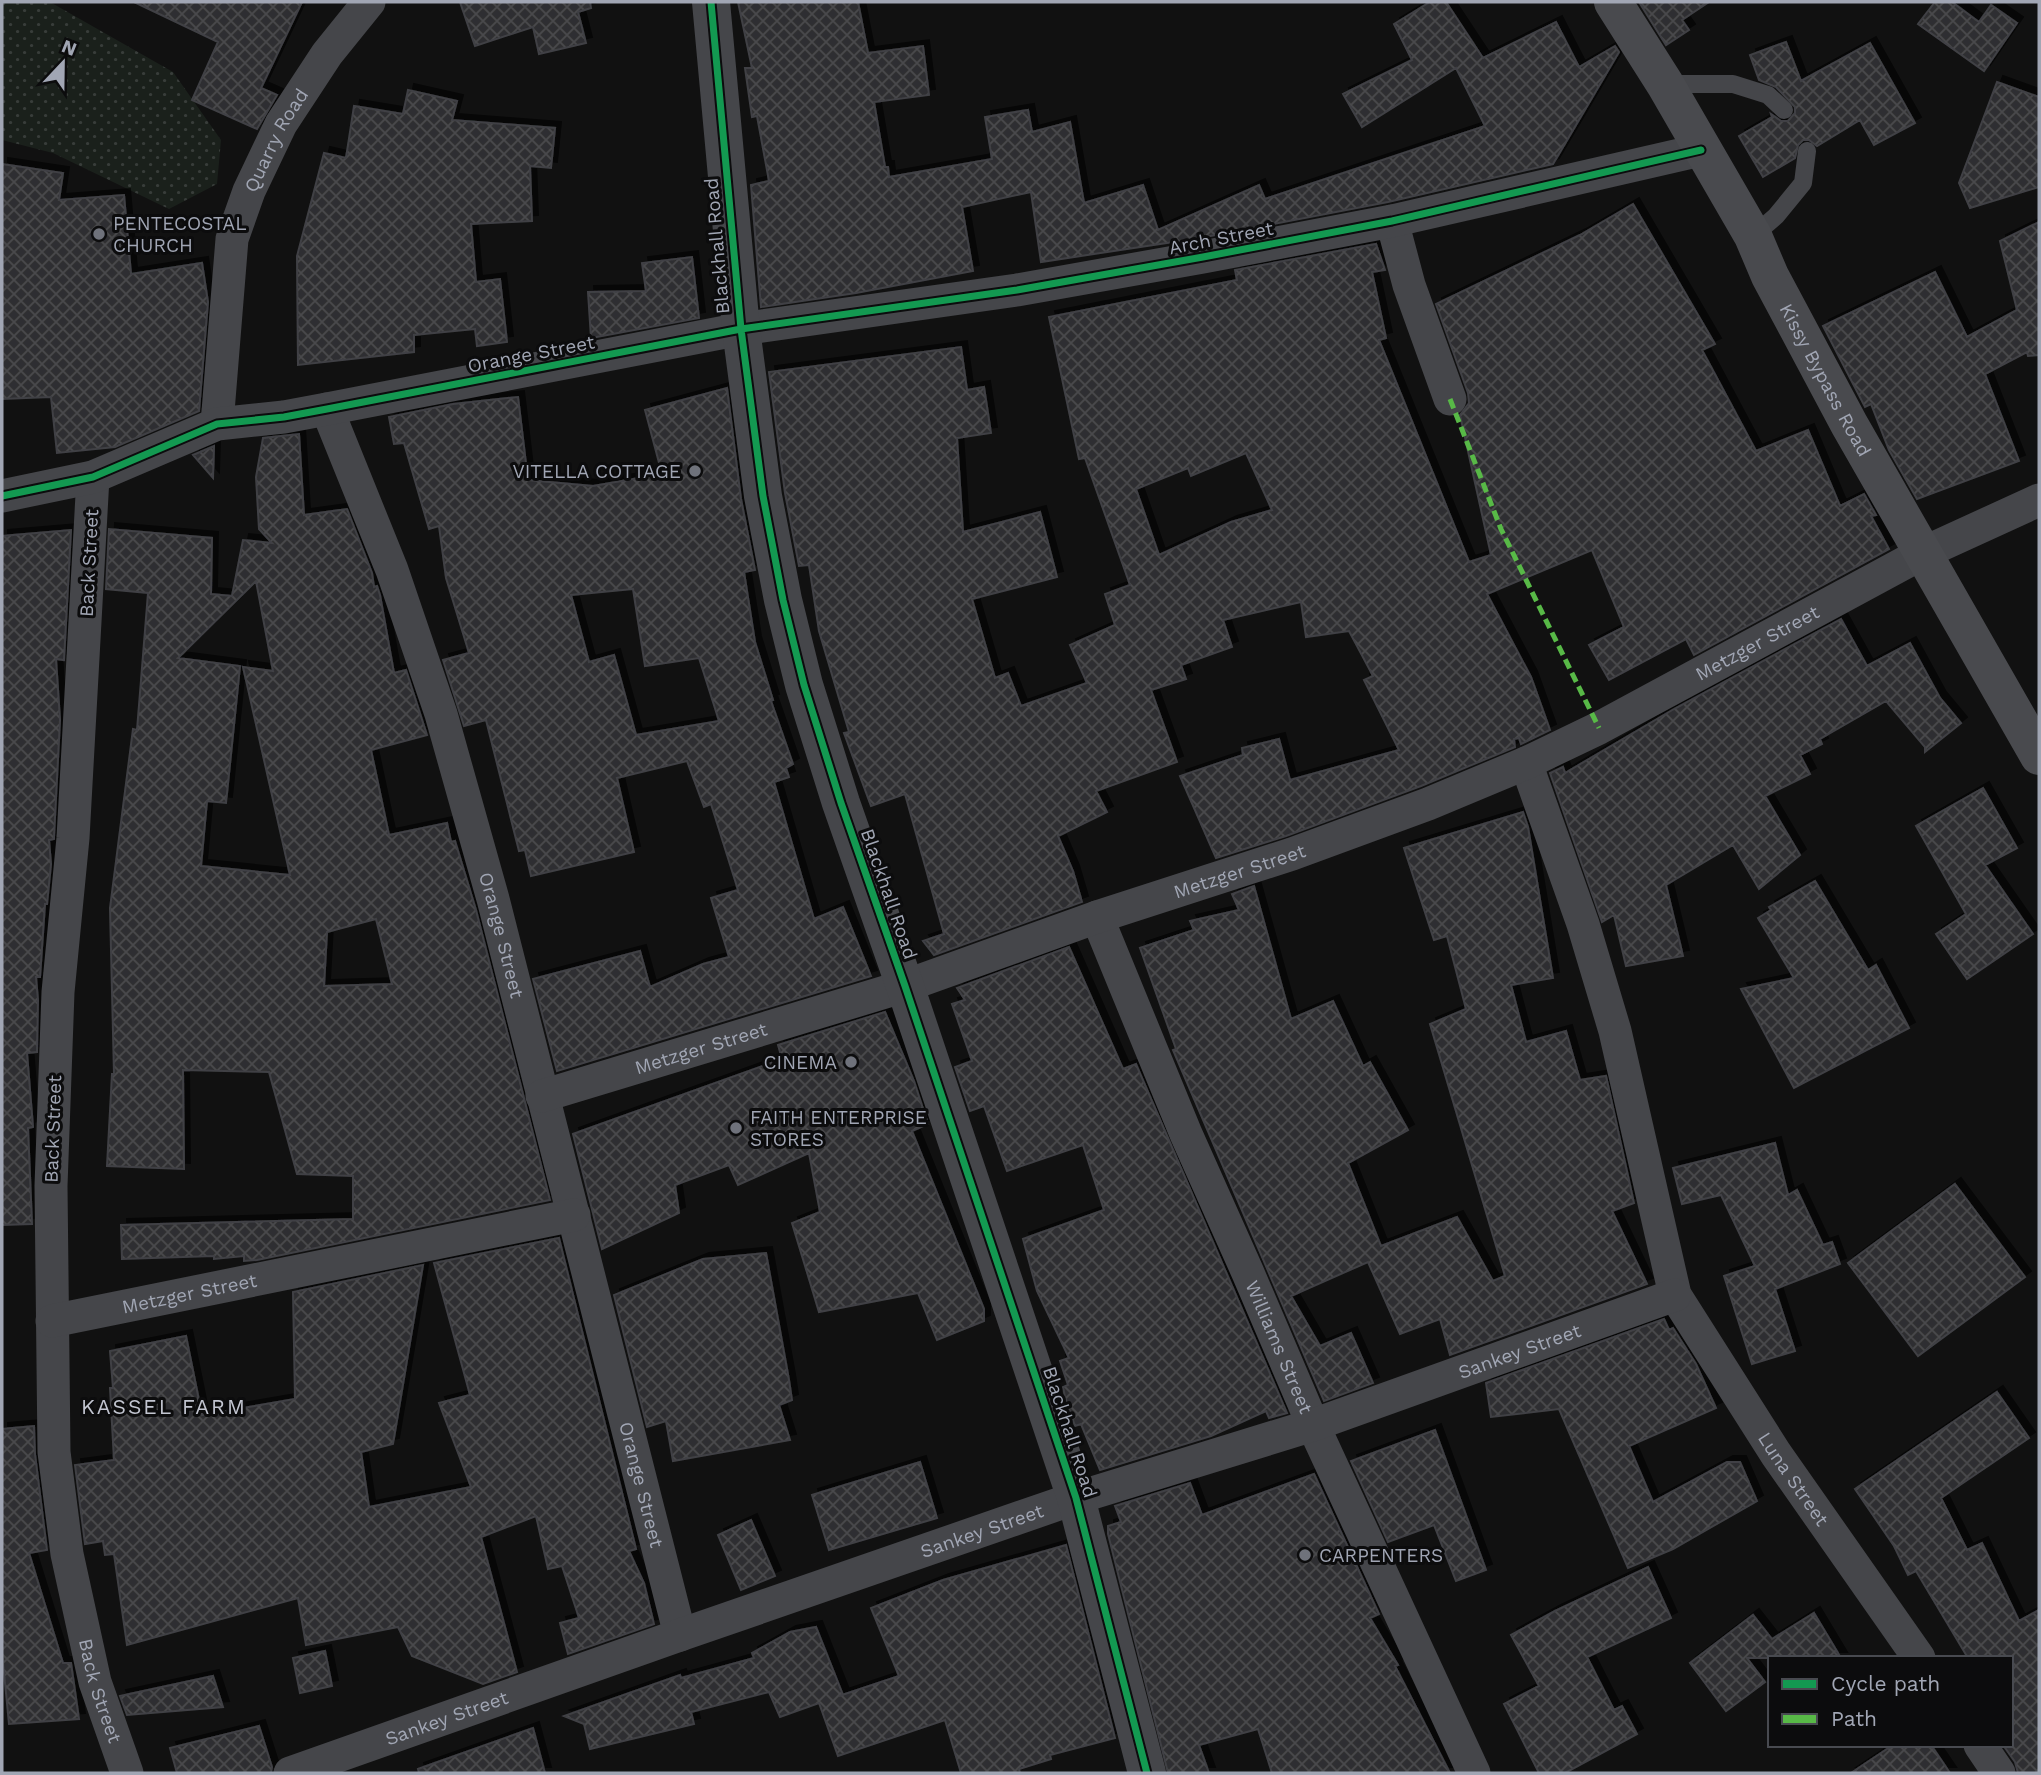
<svg xmlns="http://www.w3.org/2000/svg" width="2041" height="1775" viewBox="0 0 2041 1775" font-family="'Work Sans',sans-serif">
<style>
.grass{fill:url(#grass-dots)}
.building{fill:url(#building-cross-hatch);stroke:#404145;stroke-width:2;fill-rule:evenodd;filter:url(#shadow)}
.lines{fill:none;stroke-linecap:round;stroke-linejoin:round}
.service{stroke:#45464a;stroke-width:18}
.minor{stroke:#45464a;stroke-width:33}
.tertiary{stroke:#45464a;stroke-width:38}
.secondary{stroke:#494a4e;stroke-width:38}
.quiet{stroke:#58b947;stroke-width:5;stroke-dasharray:10 5;stroke-linecap:butt}
.cycleway-casing{stroke:#0c0c0d;stroke-width:11}
.cycleway{stroke:#139951;stroke-width:7}
.poi-dot{fill:#6f727b;stroke:#0c0c0d;stroke-width:2.5}
.labels{text-anchor:middle;dominant-baseline:central;stroke-width:6;stroke-linejoin:round;paint-order:stroke}
.street-label{font-size:19px;fill:#a1a6b4;stroke:#0c0c0d}
.poi-label{font-size:19px;fill:#a1a6b4;stroke:#0c0c0d;text-anchor:start}
.neighbourhood-label{font-size:21px;letter-spacing:2px;fill:#c2c5d0;stroke:#0c0c0d}
</style>
<defs>
<pattern id="grass-dots" width="8" height="8" patternUnits="userSpaceOnUse" patternTransform="scale(1.75)"><rect width="8" height="8" fill="#1a201b"/><path d="M2 2h.1M6 6h.1" fill="none" stroke="#383d3a" stroke-width="1.8" stroke-linecap="round"/></pattern>
<pattern id="building-cross-hatch" width="8" height="8" patternUnits="userSpaceOnUse" patternTransform="scale(1.75)"><rect width="8" height="8" fill="#2f2f31"/><path d="M0 0l8 8M0 8l8-8" fill="none" stroke="#4a4a4c"/></pattern>
<filter id="shadow"><feDropShadow dx="6" dy="-6" stdDeviation="0" flood-color="#0009"/></filter>
</defs>
<rect width="100%" height="100%" fill="#111"/>
<path class="grass" d="M2,2H50L173,72L221,140L217,184L169,209L53,153L2,140Z"/>
<path class="building" d="M134,2H302L261,88L277,95L257,129L192,100L218,42Z
M460,2H590L591,8L578,12L586,43L539,54L533,27L475,46Z
M738,2H858L868,53L923,46L929,95L874,102L885,167H888L889,177L992,159L985,117L1028,110L1032,132L1070,122L1084,203L1143,185L1158,230L1259,185L1265,199L1485,126L1456,68L1362,127L1343,94L1412,60L1394,24L1430,2H1446L1483,58L1556,22L1579,67L1615,46L1619,52L1553,164L1388,202L1200,238L1041,262L1031,192L962,207L973,271L856,293L761,307L751,185L769,181L757,116L752,117L745,68H752Z
M1639,2H1709L1682,20L1689,30L1666,45Z
M1935,2H1952L1979,22L1991,5L2017,23L1984,71L1918,24Z
M1786,42L1801,81L1870,43L1915,123L1874,145L1860,120L1817,146L1809,140H1803L1798,145L1795,158L1763,177L1739,136L1772,117L1771,114L1781,121H1788L1795,113V107L1776,87L1759,80L1750,55Z
M1997,82L2039,97V187L1970,208L1959,183Z
M408,90L457,101L452,120L555,128L551,168L530,166L532,221L471,224L476,282L500,279L507,342L477,346L475,329L414,335V352L298,365L297,256L324,153L346,158L354,106L403,114Z
M2,164L63,173L59,200L124,195L131,274L202,263L208,302L199,411L115,447L57,453L51,397L2,399Z
M1633,204L1715,344L1702,350L1756,451L1808,430L1840,506L1864,494L1876,515L1871,516L1889,549L1694,655L1686,639L1609,680L1589,645L1624,627L1592,550L1487,594L1531,677L1550,730L1521,744L1519,738L1514,739L1515,747L1421,786L1286,836L1216,858L1180,776L1243,755L1242,748L1279,739L1290,780L1399,750L1364,680L1373,676L1349,631L1306,637L1301,602L1223,620L1232,647L1181,665L1186,679L1151,690L1177,762L1096,791L1107,812L1058,836L1073,871L1082,902L934,955L923,941L944,934L905,794L871,806L844,733L849,732L819,631L809,565L799,566L785,493L769,372L961,347L967,390L984,387L991,433L957,438L963,532L1040,512L1057,577L972,599L995,678L1008,673L1021,706L1087,683L1070,645L1115,625L1105,594L1130,585L1085,458L1079,459L1049,317L1237,280L1235,270L1376,244L1385,270L1372,272L1386,338L1379,340L1469,562L1491,555L1460,415L1469,403L1468,393L1436,304L1580,235ZM1246,453L1272,510L1231,522L1159,555L1136,489L1188,468L1191,476Z
M2039,222V355L2028,356L2027,352L1985,374L2019,461L1917,499L1889,450L1871,404L1865,407L1823,326L1935,272L1967,337L2017,310L2000,241Z
M692,257L699,318L591,338L588,292L646,291L642,263Z
M727,388L741,499L755,570L744,572L755,642L773,700L771,701L793,764L786,768L789,777L774,782L814,919L843,907L871,976L557,1071L533,979L640,951L650,987L703,964L729,957L711,898L738,890L711,804L704,807L687,761L617,778L634,852L531,876L525,850L519,851L486,720L464,726L443,660L469,653L446,578L439,526L429,529L404,443L394,444L389,417L453,404L518,397L528,480L593,486L662,474L645,410ZM633,589L645,666L699,658L719,721L636,735L614,655L589,662L571,595Z
M299,434L304,515L347,509L372,573L374,587L377,586L380,595L394,673L406,670L427,735L371,750L389,835L447,823L451,842L455,841L476,910L550,1200L257,1260L244,1261V1256L214,1259V1256L122,1259L121,1225L353,1219V1176L297,1174L269,1072L183,1070L184,1169L107,1166L112,1074H114L110,908L133,729L137,730L148,593L106,589L109,529L212,538L211,594L232,596L243,540L272,543L259,529L256,477L263,438ZM256,581L273,671L243,667L290,875L201,866L207,801L226,803L240,666L178,658ZM376,919L392,984L324,986L327,932Z
M214,446L213,478L193,455Z
M71,530L64,660L56,659L60,720L54,837V839L49,840L51,864L47,904H45L40,977H36L38,1000L37,1052L27,1053L33,1127L28,1128L32,1224L2,1225V536Z
M1841,619L1867,666L1910,643L1940,698L1961,723L1925,752V747L1886,701L1820,739L1822,744L1800,755L1810,774L1765,796L1800,855L1759,889L1733,845L1666,885L1683,956L1626,966L1614,915L1602,922L1550,773L1563,767L1565,773L1674,709Z
M1983,788L2017,848L1985,865L2033,934L1967,979L1936,934L1966,914L1916,826Z
M1523,812L1528,827L1553,978L1511,985L1526,1042L1566,1031L1580,1080L1606,1076L1634,1203L1612,1211L1647,1284L1450,1355L1440,1319L1400,1334L1368,1262L1291,1296L1320,1346L1351,1333L1373,1383L1324,1401L1173,1050L1176,1049L1140,948L1194,930L1190,921L1239,910L1232,894L1254,886L1291,1019L1333,1001L1363,1066L1370,1062L1408,1130L1348,1163L1381,1246L1457,1217L1493,1281L1505,1276L1430,1024L1466,1009L1447,936L1434,940L1404,848Z
M1815,881L1868,970L1876,965L1909,1028L1794,1088L1741,989L1794,978L1758,918L1771,910L1769,907Z
M1069,947L1123,1069L1136,1064L1287,1413L1269,1418L1266,1411L1211,1436L1100,1470L1081,1424L1075,1426L1065,1397L1063,1387L1068,1385L1060,1361L1069,1358L1037,1291L1023,1239L1104,1210L1083,1145L1007,1171L984,1106L970,1111L955,1067L972,1061L952,1004L965,1000L957,988Z
M885,1012L914,1081L928,1124L912,1131L984,1309V1321L937,1340L918,1293L819,1312L792,1223L820,1212L809,1153L738,1185L729,1165L675,1185L679,1213L602,1249L573,1134L782,1059L778,1045Z
M1775,1143L1788,1195L1797,1190L1823,1245L1832,1242L1840,1264L1775,1289L1795,1351L1752,1364L1724,1276L1755,1266L1721,1195L1682,1204L1673,1168Z
M1955,1184L2025,1277L1918,1356L1848,1263Z
M559,1238L636,1549L629,1551L644,1583L654,1624L568,1654L560,1623L579,1618L562,1566L548,1569L536,1516L481,1537L517,1672L483,1684L412,1656L398,1627L306,1645L298,1598L127,1645L114,1554L105,1555L103,1541L85,1544L75,1465L114,1460L110,1388H113L110,1351L186,1336L202,1415L295,1399L293,1292L423,1265L393,1444L361,1452L369,1507L471,1487L439,1403L470,1395L434,1263Z
M766,1253L789,1380L792,1400L779,1405L790,1440L673,1461L666,1421L647,1427L614,1295L703,1259Z
M1664,1319L1669,1330L1673,1328L1696,1364L1716,1408L1629,1446L1653,1502L1727,1462H1740L1757,1501L1673,1549L1628,1568L1559,1409L1491,1417L1486,1383Z
M1997,1392L2029,1438L1941,1498L1967,1550L1982,1543L2019,1621L2039,1610V1773H2018L2015,1762L2003,1745H2011V1658H1968L1916,1571L1908,1575L1894,1546L1855,1489Z
M34,1426L35,1454L47,1550L29,1553L63,1663H71L79,1719L9,1724L2,1652V1429Z
M1435,1430L1486,1570L1456,1581L1434,1525L1388,1542L1351,1461Z
M920,1462L937,1518L829,1550L812,1495Z
M1314,1474L1379,1614L1370,1618L1398,1665L1395,1666L1450,1773H1272L1258,1729L1199,1745L1209,1773H1168L1108,1534V1526L1121,1522L1115,1506L1190,1483L1202,1515Z
M751,1520L775,1576L741,1590L718,1535Z
M1066,1545L1115,1738L1050,1755L1051,1759L1019,1769L1020,1773H961L945,1720L838,1756L819,1703L780,1717L769,1692L691,1712L694,1724L590,1749L584,1724L564,1716L680,1675L681,1678L754,1658L752,1653L790,1632L816,1627L843,1695L839,1696L899,1676L871,1608L943,1580Z
M1648,1567L1671,1618L1587,1657L1614,1710L1622,1706L1637,1734L1565,1773H1539L1504,1704L1539,1686L1511,1635L1555,1611Z
M1814,1613L1841,1658H1747L1765,1682L1726,1711L1690,1663L1753,1615L1772,1639Z
M325,1651L332,1686L300,1693L293,1658Z
M213,1676L223,1707L127,1715L120,1696Z
M259,1726L272,1767L271,1773H177L170,1748Z
M533,1728L545,1773H419L418,1769Z
M1893,1745H1931L1950,1773H1851Z"/>
<g class="lines">
<path class="service" d="M1665,84H1733L1768,95L1784,110
M1753,236L1776,216L1803,183L1807,151"/>
<g class="minor">
<path d="M1392,221L1409,285L1450,399"/>
<path id="s1" d="M327,409L392,570L441,714L493,899L680,1635"/>
<path id="s2" d="M217,424L232,239L249,191L281,124L327,54L369,2"/>
<path id="s3" d="M93,477L73,838L58,992L51,1186L54,1452L67,1554L95,1682L127,1773"/>
<path d="M2,496L93,477L217,424L284,417L327,409L741,329L1017,290L1203,257L1392,221L1701,150"/>
<path id="s4" d="M1526,763L1583,924L1615,1031L1675,1295L1776,1454L1919,1658"/>
<path id="s5" d="M1097,917L1186,1134L1248,1273L1313,1425L1474,1773"/>
<path id="s6" d="M542,1096L905,986L1097,917L1292,854L1428,804L1526,763L1599,728L1921,554L2039,500"/>
<path id="s7" d="M52,1321L574,1215"/>
<path d="M1980,1745L1999,1773"/>
<path id="s8" d="M290,1773L680,1635L1076,1498L1313,1425L1675,1295"/>
</g>
<path class="tertiary" d="M711,2L741,329L763,496L783,600L804,685L841,803L905,986L1076,1498L1147,1773"/>
<path class="secondary" id="s9" d="M1613,2L1665,84L1753,236L1770,276L1849,424L2039,756"/>
<path class="quiet" d="M1450,399L1501,529L1599,728"/>
<g class="cycleway-casing">
<path id="cycleway" d="M711,2L741,329L763,496L783,600L804,685L841,803L905,986L1076,1498L1147,1773
M2,496L93,477L217,424L284,417L327,409L741,329L1017,290L1203,257L1392,221L1701,150"/>
</g>
<use href="#cycleway" class="cycleway"/>
</g>
<g class="poi-dot">
<circle cx="99" cy="234" r="7"/>
<circle cx="695" cy="471" r="7"/>
<circle cx="851" cy="1062" r="7"/>
<circle cx="736" cy="1128" r="7"/>
<circle cx="1305" cy="1555" r="7"/>
</g>
<g class="labels">
<g class="street-label">
<text stroke="none"><textPath href="#s2" startOffset="294">Quarry Road</textPath></text>
<text transform="translate(1221 238) rotate(-11)">Arch Street</text>
<text transform="translate(717 246) rotate(-95)">Blackhall Road</text>
<text transform="translate(531 354) rotate(-11)">Orange Street</text>
<text stroke="none"><textPath href="#s9" startOffset="434">Kissy Bypass Road</textPath></text>
<text transform="translate(89 563) rotate(-87)">Back Street</text>
<text stroke="none"><textPath href="#s6" startOffset="1300">Metzger Street</textPath></text>
<text stroke="none"><textPath href="#s6" startOffset="733">Metzger Street</textPath></text>
<text transform="translate(889 894) rotate(71)">Blackhall Road</text>
<text stroke="none"><textPath href="#s1" startOffset="555">Orange Street</textPath></text>
<text stroke="none"><textPath href="#s6" startOffset="166">Metzger Street</textPath></text>
<text transform="translate(53 1129) rotate(-88)">Back Street</text>
<text stroke="none"><textPath href="#s7" startOffset="140">Metzger Street</textPath></text>
<text stroke="none"><textPath href="#s5" startOffset="467">Williams Street</textPath></text>
<text stroke="none"><textPath href="#s8" startOffset="1300">Sankey Street</textPath></text>
<text transform="translate(1070 1432) rotate(72)">Blackhall Road</text>
<text stroke="none"><textPath href="#s4" startOffset="772">Luna Street</textPath></text>
<text stroke="none"><textPath href="#s1" startOffset="1122">Orange Street</textPath></text>
<text stroke="none"><textPath href="#s8" startOffset="733">Sankey Street</textPath></text>
<text stroke="none"><textPath href="#s3" startOffset="1220">Back Street</textPath></text>
<text stroke="none"><textPath href="#s8" startOffset="166">Sankey Street</textPath></text>
</g>
<g class="poi-label">
<text x="113" y="223">PENTECOSTAL<tspan x="113" dy="22">CHURCH</tspan></text>
<text x="681" y="471" text-anchor="end">VITELLA COTTAGE</text>
<text x="837" y="1062" text-anchor="end">CINEMA</text>
<text x="750" y="1117">FAITH ENTERPRISE<tspan x="750" dy="22">STORES</tspan></text>
<text x="1319" y="1555">CARPENTERS</text>
</g>
<g class="neighbourhood-label">
<text x="164" y="1406">KASSEL FARM</text>
</g>
</g>
<rect width="2041" height="1775" fill="none" stroke="#a1a6b4" stroke-width="7"/>
<rect x="1768" y="1656" width="245" height="91" fill="#0c0c0d" stroke="#484a50" stroke-width="2"/>
<rect x="1782" y="1679" width="35" height="10" fill="#139951" stroke="#484a50" stroke-width="2"/>
<text x="1831" y="1691" font-size="21" fill="#a1a6b4">Cycle path</text>
<rect x="1782" y="1714" width="35" height="10" fill="#58b947" stroke="#484a50" stroke-width="2"/>
<text x="1831" y="1726" font-size="21" fill="#a1a6b4">Path</text>
<g transform="translate(63 63) rotate(22)" stroke="#0c0c0d" stroke-width="5" paint-order="stroke">
<path d="M0-5L12 26L0 18L-12 26Z" fill="#a1a6b4"/>
<text y="-10" font-size="19" font-weight="bold" text-anchor="middle" fill="#a1a6b4">N</text>
</g>
</svg>
